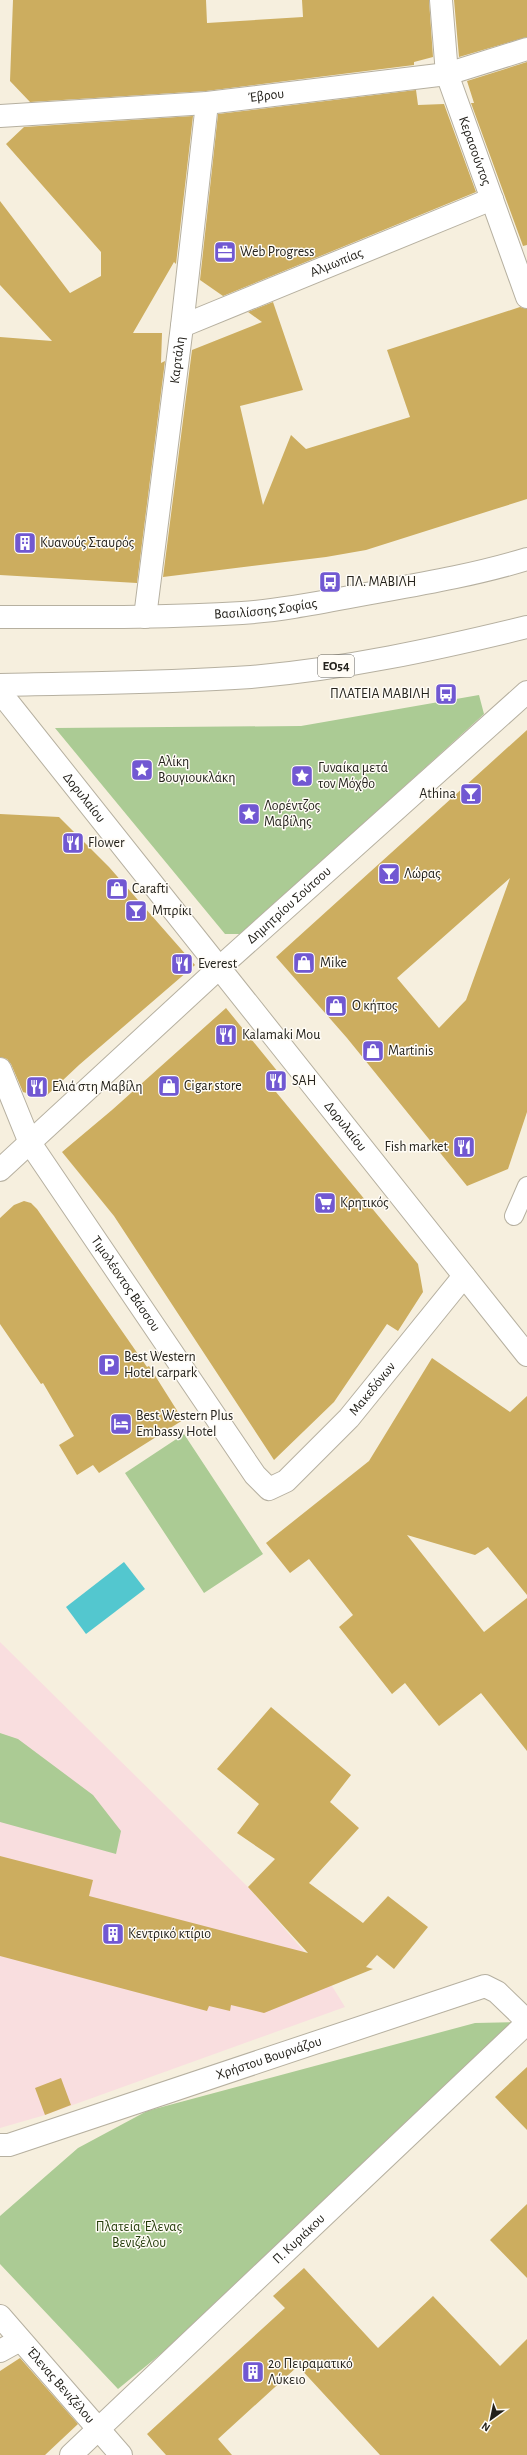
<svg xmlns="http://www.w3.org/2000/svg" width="527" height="2455" viewBox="0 0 527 2455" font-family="'Alegreya Sans',sans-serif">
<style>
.medical{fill:#f9dedf}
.green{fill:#abcb94}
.water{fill:#53c7cf}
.building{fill:#ccad5f;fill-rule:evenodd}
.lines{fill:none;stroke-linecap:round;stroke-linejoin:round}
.pedestrian-casing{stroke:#b6b0a0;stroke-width:20}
.minor-casing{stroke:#b6b0a0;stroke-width:24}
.tertiary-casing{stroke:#b6b0a0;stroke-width:24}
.primary-casing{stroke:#b6b0a0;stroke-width:24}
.pedestrian{stroke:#fff;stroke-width:18}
.minor{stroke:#fff;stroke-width:22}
.tertiary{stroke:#fff;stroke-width:22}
.primary{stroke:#fff;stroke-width:22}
.labels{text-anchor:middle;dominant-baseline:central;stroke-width:3;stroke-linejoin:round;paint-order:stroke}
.shield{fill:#fffcf6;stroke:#65635d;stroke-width:1}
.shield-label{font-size:13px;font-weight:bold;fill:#23211b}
.street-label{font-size:14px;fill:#23211b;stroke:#fffcf6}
.poi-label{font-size:14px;fill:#23211b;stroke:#fffcf6;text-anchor:start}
.park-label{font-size:14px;fill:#233b09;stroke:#fffcf6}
</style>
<rect width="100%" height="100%" fill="#f6efde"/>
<path class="medical" d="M0,1642L250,1889L327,1978L345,2007L45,2115L0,2128Z"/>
<path class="green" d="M479,695L484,714L242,934H225L55,728L301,726Z
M184,1434L263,1554L204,1593L125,1473Z
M0,1733L18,1739L93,1795L121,1831L116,1854L0,1822Z
M527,2022L300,2240L118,2389L0,2264V2216L78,2148L147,2111L475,2023Z"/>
<path class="water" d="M124,1562L145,1589L86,1634L66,1607Z"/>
<path class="building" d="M13,0H206L207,23L303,17L302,0H429L433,57L414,62V65L206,91L30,102L10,81Z
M454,0H527V37L459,57Z
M527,62V245L523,246L471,103H474L467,81Z
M416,90L418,105L444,104L476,192L223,296L200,280L218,114Z
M193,116L176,264L174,262L133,333H162L161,363L165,361L137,583L0,575V337L52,341L0,285V201L70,293L101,276V252L6,144L24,127Z
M273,302L303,390L240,406L263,505L291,435L306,449L410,417L387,350L520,307L527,309V499L366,550L326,557L163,577L192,350L262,322L248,312Z
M527,730V1112L508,1169L467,1186L347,1038L276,957ZM510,878L466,1000L439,1028L397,978Z
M0,814L59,817L109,867L195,965L79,1065L44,1098L23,1092L11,1064L7,1059L0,1057Z
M226,1008L287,1083L276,1092L418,1264L423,1292L398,1331L387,1324L334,1402L274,1460L114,1216L62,1152L112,1110Z
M24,1201L31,1203L37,1209L147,1367L149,1366L183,1420L99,1473L93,1465L77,1475L59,1445L74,1436L43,1383L41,1384L0,1324V1218L14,1205Z
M432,1358L510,1412L527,1396V1595L488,1547L475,1555L407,1535L484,1632L527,1598V1751L481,1693L439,1726L405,1683L392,1694L339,1627L353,1615L309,1559L290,1573L266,1543L369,1461Z
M271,1707L351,1775L330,1802L359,1828L309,1883L363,1923L388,1896L428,1927L394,1969L377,1955L366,1967L373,1969L264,2013L231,2005L230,2011L209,2006L207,2011L0,1956V1856L93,1880L89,1896L308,1953L248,1887L275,1859L237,1833L259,1804L217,1769Z
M527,2067V2130L495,2097Z
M61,2078L71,2105L45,2115L35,2088Z
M527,2204V2278L490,2240Z
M304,2268L378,2348L433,2296L500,2366L527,2339V2455H380L298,2366L218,2439L232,2455H166L147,2434L285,2308L273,2296Z
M20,2358L78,2424L45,2455H0V2371Z"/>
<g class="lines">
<g class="pedestrian-casing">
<path id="pedestrian" d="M514,1216L527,1186"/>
</g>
<g class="minor-casing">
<g id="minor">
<path id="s1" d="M441,0L447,74L527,297"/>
<path id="s2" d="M0,116L207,103L447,74L527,49"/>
<path id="s3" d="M182,326L492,199"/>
<path id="s4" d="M145,617L182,326L207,103"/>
<path id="s5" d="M0,1069L30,1143L255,1475L269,1489L286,1481L349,1418L464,1276"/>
<path id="s6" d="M0,2316L121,2455"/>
<path d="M0,2351L20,2340"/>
</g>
</g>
<g class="tertiary-casing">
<g id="tertiary">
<path id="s7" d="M0,692L527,1355"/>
<path id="s8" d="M0,1170L219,968L527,692"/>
<path id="s9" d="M0,2145H9L485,1986L497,1992L527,2021"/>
<path id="s10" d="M71,2455L527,2023"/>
</g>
</g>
<g class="primary-casing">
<g id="primary">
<path id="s11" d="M0,617C81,617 161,618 242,613C287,610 332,600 377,592C427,583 478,574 527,559"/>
<path d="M0,685C84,683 167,683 251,677C344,669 437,649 527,627"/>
</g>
</g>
<use href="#pedestrian" class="pedestrian"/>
<use href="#minor" class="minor"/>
<use href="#tertiary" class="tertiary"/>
<use href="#primary" class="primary"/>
</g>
<defs>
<g id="office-square" transform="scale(1.15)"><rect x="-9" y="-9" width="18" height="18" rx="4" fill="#7158d2" stroke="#fffcf6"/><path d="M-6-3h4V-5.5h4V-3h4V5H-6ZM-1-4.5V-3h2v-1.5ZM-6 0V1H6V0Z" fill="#fff"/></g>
<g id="building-square" transform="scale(1.15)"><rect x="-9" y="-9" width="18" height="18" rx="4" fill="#7158d2" stroke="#fffcf6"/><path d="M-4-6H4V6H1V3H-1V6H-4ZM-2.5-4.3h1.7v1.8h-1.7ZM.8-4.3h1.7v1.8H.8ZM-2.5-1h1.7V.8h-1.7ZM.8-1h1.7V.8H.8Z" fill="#fff"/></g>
<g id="bus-square" transform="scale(1.15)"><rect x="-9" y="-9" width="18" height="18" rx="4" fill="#7158d2" stroke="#fffcf6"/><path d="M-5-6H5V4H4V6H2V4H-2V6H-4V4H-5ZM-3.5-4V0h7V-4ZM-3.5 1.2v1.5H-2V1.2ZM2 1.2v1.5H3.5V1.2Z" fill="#fff"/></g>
<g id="sight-square" transform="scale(1.15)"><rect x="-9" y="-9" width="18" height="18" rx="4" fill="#7158d2" stroke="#fffcf6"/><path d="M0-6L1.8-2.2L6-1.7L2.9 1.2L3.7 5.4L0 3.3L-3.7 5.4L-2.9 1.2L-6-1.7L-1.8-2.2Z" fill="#fff"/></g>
<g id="bar-square" transform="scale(1.15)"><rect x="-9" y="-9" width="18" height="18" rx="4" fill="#7158d2" stroke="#fffcf6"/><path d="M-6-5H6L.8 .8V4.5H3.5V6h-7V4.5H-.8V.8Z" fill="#fff"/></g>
<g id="restaurant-square" transform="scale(1.15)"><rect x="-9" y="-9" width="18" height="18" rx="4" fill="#7158d2" stroke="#fffcf6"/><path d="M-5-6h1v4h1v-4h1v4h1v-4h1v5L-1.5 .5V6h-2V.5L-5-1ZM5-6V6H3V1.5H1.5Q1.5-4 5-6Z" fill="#fff"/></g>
<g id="shop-square" transform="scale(1.15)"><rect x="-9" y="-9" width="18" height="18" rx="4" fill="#7158d2" stroke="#fffcf6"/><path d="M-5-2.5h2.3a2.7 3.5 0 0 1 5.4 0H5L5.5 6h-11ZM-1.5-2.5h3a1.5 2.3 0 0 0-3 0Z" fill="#fff"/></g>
<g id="supermarket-square" transform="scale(1.15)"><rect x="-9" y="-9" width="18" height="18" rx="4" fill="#7158d2" stroke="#fffcf6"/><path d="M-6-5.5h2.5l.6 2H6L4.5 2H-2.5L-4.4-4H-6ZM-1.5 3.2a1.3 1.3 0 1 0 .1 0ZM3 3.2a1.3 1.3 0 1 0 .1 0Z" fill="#fff"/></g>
<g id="parking-square" transform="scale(1.15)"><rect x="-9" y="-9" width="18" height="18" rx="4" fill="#7158d2" stroke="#fffcf6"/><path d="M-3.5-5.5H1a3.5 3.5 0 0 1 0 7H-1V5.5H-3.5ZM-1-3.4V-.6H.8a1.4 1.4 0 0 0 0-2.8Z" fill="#fff"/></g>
<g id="hotel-square" transform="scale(1.15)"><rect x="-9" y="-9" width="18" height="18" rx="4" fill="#7158d2" stroke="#fffcf6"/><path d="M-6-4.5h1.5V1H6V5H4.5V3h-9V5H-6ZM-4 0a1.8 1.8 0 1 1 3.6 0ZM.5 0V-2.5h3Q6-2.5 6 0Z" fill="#fff"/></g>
</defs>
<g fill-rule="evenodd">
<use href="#office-square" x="225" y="252"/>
<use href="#building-square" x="25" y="543"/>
<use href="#bus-square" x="330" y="582"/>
<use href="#bus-square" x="446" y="694"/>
<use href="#sight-square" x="142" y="770"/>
<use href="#sight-square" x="302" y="776"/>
<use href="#bar-square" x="471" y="794"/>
<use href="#sight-square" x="249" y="814"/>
<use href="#restaurant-square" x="73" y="843"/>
<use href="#bar-square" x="389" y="874"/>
<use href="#shop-square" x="117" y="889"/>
<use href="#bar-square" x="136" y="911"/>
<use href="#shop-square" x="304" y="963"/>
<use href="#restaurant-square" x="182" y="964"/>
<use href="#shop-square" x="336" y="1006"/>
<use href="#restaurant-square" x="226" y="1035"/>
<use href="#shop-square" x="373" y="1051"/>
<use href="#restaurant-square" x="276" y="1081"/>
<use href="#shop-square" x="169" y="1086"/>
<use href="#restaurant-square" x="37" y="1087"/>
<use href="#restaurant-square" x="464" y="1147"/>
<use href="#supermarket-square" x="325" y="1203"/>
<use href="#parking-square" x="109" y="1365"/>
<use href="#hotel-square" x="121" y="1424"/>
<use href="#building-square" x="113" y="1934"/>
<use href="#building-square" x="253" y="2372"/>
</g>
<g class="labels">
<rect class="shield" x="318" y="655" width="36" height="22" rx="3"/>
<g class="shield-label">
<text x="336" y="666">ΕΟ54</text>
</g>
<g class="street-label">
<text stroke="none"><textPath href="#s2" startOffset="267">Έβρου</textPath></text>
<text stroke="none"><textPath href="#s1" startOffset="156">Κερασούντος</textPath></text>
<text stroke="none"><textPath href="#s3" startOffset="167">Αλμωπίας</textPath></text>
<text stroke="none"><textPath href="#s4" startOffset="259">Καρτάλη</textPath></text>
<text stroke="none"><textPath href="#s11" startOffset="266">Βασιλίσσης Σοφίας</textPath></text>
<text stroke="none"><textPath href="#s7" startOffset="135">Δορυλαίου</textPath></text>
<text stroke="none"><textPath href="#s8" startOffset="392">Δημητρίου Σούτσου</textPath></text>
<text stroke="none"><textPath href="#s7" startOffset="555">Δορυλαίου</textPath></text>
<text stroke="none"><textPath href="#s5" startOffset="250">Τιμολέοντος Βάσσου</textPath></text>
<text stroke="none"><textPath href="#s5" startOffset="646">Μακεδόνων</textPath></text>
<text stroke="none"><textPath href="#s9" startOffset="283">Χρήστου Βουρνάζου</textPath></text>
<text stroke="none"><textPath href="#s10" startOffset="314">Π. Κυριάκου</textPath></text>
<text stroke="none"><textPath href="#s6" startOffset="92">Έλενας Βενιζέλου</textPath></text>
</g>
<g class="poi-label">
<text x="240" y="252">Web Progress</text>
<text x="40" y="543">Κυανούς Σταυρός</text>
<text x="346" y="582">ΠΛ. ΜΑΒΙΛΗ</text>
<text x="430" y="694" text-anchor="end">ΠΛΑΤΕΙΑ ΜΑΒΙΛΗ</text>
<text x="158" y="762">Αλίκη<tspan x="158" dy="16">Βουγιουκλάκη</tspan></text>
<text x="318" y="768">Γυναίκα μετά<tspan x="318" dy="16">τον Μόχθο</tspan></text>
<text x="456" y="794" text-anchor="end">Athina</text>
<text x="264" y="806">Λορέντζος<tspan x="264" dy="16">Μαβίλης</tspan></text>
<text x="88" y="843">Flower</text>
<text x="404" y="874">Λώρας</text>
<text x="132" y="889">Carafti</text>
<text x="152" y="911">Μπρίκι</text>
<text x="320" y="963">Mike</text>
<text x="198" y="964">Everest</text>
<text x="352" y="1006">Ο κήπος</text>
<text x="242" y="1035">Kalamaki Mou</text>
<text x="388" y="1051">Martinis</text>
<text x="292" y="1081">SAH</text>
<text x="184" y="1086">Cigar store</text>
<text x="52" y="1087">Ελιά στη Μαβίλη</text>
<text x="448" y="1147" text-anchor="end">Fish market</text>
<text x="340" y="1203">Κρητικός</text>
<text x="124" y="1357">Best Western<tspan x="124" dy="16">Hotel carpark</tspan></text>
<text x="136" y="1416">Best Western Plus<tspan x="136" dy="16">Embassy Hotel</tspan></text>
<text x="128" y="1934">Κεντρικό κτίριο</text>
<text x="268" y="2364">2ο Πειραματικό<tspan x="268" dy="16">Λύκειο</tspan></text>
</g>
<g class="park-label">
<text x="139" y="2227">Πλατεία Έλενας<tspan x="139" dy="16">Βενιζέλου</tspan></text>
</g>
</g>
<g transform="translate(491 2419) rotate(213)" stroke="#fffcf6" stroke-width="3" paint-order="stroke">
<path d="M0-3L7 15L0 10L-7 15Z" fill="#23211b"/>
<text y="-6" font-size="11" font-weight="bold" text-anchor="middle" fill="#23211b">N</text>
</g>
</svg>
